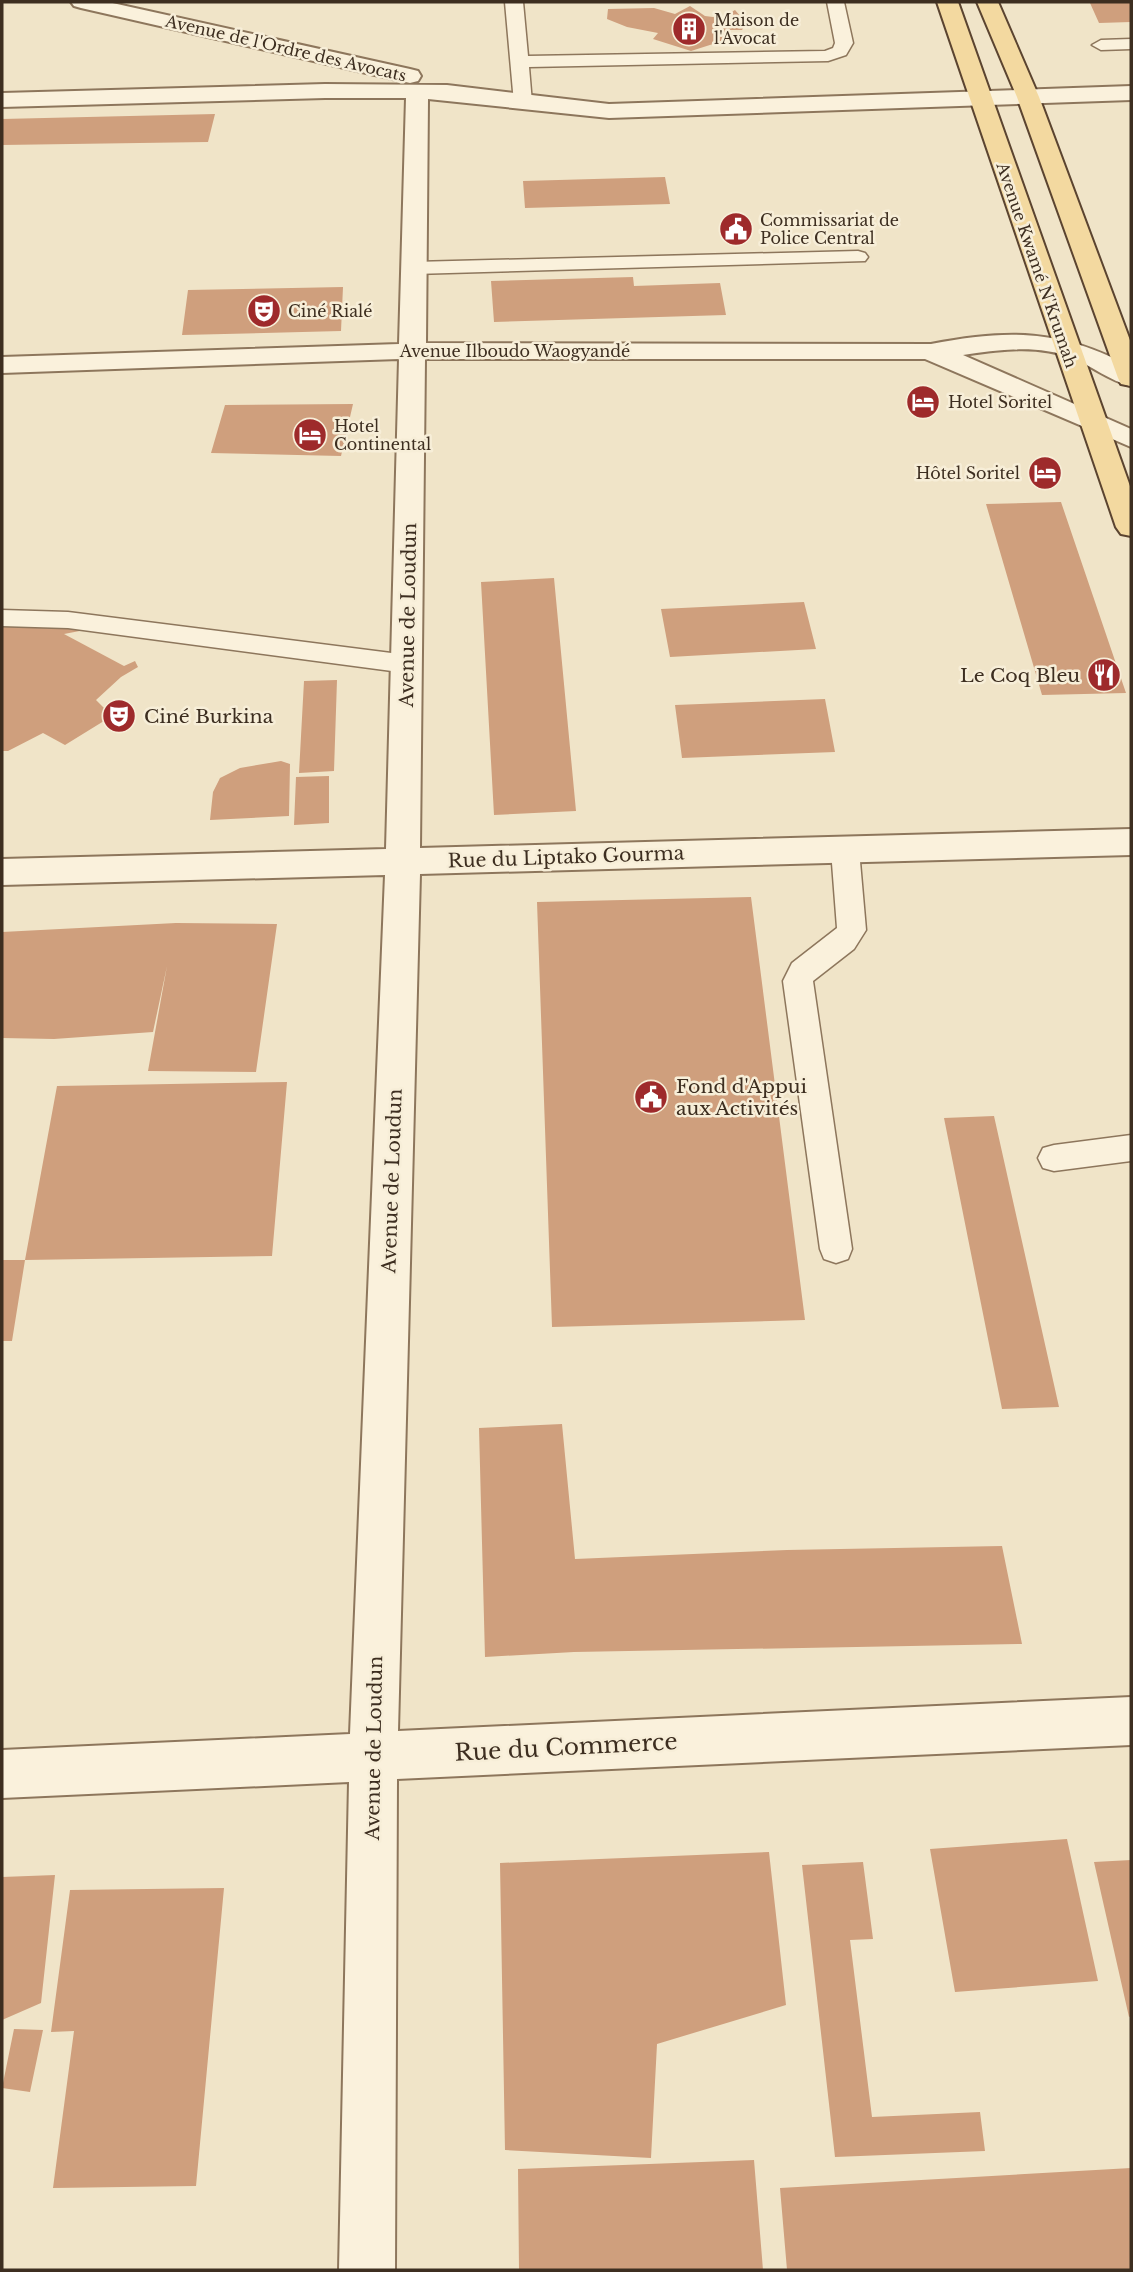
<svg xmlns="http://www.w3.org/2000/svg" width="1133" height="2272" viewBox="0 0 1133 2272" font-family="'Libre Baskerville',serif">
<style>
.building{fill:#cf9f7d}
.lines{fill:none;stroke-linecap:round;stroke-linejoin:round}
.lane-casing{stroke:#8d765c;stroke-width:3}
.street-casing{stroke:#8d765c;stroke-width:4}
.primary-casing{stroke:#5b4430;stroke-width:4}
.lane{fill:#faf1dc;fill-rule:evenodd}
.street{fill:#faf1dc;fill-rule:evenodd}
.primary{fill:#f3d9a0;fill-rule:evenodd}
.labels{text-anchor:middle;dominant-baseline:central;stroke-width:5;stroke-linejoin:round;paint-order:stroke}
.far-poi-label{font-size:16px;fill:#3d2e20;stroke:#f7eed8;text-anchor:start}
.far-street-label{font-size:16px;fill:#3d2e20;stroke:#f7eed8}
.street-label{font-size:19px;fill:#3d2e20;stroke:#f7eed8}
.poi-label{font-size:19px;fill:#3d2e20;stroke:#f7eed8;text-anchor:start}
.near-street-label{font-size:23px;fill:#3d2e20;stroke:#f7eed8}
</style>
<rect width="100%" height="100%" fill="#f0e4c8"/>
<path class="building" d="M1131,2V22L1099,23L1090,3Z
M690,6L705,16L721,18L735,10L746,23L742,30H725L735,37L691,51L653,39L658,33L627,27L607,19L608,9L654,8L675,14Z
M215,114L208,142L2,145V119Z
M665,177L670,204L525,208L523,181Z
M633,277L634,286L720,283L726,315L494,322L491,281Z
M343,287L341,331L182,335L188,290Z
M353,404L341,456L211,453L225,405Z
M1061,502L1126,693L1042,695L986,504Z
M554,578L576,811L494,815L481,582Z
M804,602L816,649L670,657L661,609Z
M2,621L90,629L64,634L124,666L135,661L138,667L121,677L96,700L112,716L65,745L43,733L8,751H2Z
M337,680L334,771L299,773L304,681Z
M825,699L835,752L682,758L675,705Z
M281,761L290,764L289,816L210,820L213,792L220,778L240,768Z
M329,776V823L294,825L296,777Z
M751,897L805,1320L552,1327L537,902Z
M176,923L277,924L256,1072L148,1071L167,966L153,1032L54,1039L2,1038V932Z
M287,1082L272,1256L25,1260L12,1341H2V1260H25L57,1086Z
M994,1116L1059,1407L1002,1409L944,1118Z
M562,1424L575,1559L787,1550L1002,1546L1022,1644L574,1652L485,1657L479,1428Z
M1067,1839L1098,1981L955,1992L930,1849Z
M769,1852L786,2005L657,2044L651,2158L505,2150L500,1863Z
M1131,1860V2016L1129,2017L1094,1862Z
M863,1862L873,1939L850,1940L872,2117L980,2112L985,2151L835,2157L802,1865Z
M55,1875L41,2003L2,2020V1877Z
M224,1888L196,2186L53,2188L74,2031L51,2032L70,1890Z
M14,2029L43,2030L30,2092L2,2088Z
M754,2160L763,2270H519L518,2169Z
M1131,2168V2270H787L780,2188Z"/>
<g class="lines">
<g class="lane-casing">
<path id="lane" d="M505,2H523L528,56L825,51L833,48L835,43L827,2H844L853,43L846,55L828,61L529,67L532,103L523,109L514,103Z
M1131,39V49L1101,50L1092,45L1101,40Z
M858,251L865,253L868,257L865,261L414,274L407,272L404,268L407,264L414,262Z
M2,610L68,612L407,655L416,658L420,664L416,670L407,673L68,628L2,626Z
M845,840L855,843L859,850L866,930L854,949L813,981L852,1249L848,1259L836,1263L824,1259L820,1249L783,981L792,963L837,928L831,850L835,843Z
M1131,1135V1161L1054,1171L1043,1168L1038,1158L1043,1148L1054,1145Z"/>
</g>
<g class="street-casing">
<path id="street" d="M71,2H108L410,69L418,71L421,76L418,81L410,83L81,8L74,6Z
M325,84L447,85L609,104L1131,86V100L609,118L428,99L426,343L931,344C1008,329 1061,329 1131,367V386C1110,381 1092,366 1072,358C1038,344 998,350 963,355L1131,429V447L925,359H425L420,848L1131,829V855L420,874L398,1731L1131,1697V1745L397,1779L395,2270H339L349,1782L2,1798V1750L350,1734L385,875L2,885V859L386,849L399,359L2,373V357L399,344L406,98H325L2,107V93Z"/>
</g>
<g class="primary-casing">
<path id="primary" d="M937,2H958L1131,489V536L1121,534L1116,527Z
M977,2H998L1039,97L1131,343V386L1121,384L1118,378L1017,97Z"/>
</g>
<use href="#lane" class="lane"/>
<use href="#street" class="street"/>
<use href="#primary" class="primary"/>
</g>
<defs>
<g id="building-disc" transform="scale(1.75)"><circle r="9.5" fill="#9e2a2b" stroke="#f7eed8"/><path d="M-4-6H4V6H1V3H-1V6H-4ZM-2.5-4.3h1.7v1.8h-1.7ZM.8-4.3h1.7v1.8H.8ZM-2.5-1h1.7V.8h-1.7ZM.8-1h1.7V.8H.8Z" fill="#fff"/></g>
<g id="civic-disc" transform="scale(1.75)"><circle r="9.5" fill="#9e2a2b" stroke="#f7eed8"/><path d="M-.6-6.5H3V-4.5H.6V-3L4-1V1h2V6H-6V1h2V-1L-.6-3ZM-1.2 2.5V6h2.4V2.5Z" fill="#fff"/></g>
<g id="theatre-disc" transform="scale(1.75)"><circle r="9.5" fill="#9e2a2b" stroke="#f7eed8"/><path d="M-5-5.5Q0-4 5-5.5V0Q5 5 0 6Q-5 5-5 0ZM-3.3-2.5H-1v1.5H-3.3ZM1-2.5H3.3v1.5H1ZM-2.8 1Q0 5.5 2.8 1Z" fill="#fff"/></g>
<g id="hotel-disc" transform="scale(1.75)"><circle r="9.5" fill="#9e2a2b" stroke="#f7eed8"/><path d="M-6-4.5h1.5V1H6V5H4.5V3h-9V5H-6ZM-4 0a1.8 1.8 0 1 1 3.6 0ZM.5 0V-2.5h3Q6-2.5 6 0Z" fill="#fff"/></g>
<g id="restaurant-disc" transform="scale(1.75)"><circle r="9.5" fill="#9e2a2b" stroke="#f7eed8"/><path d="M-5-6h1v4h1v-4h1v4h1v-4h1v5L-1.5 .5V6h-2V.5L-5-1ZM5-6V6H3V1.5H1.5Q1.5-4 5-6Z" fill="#fff"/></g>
</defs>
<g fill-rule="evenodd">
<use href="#building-disc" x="689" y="29"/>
<use href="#civic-disc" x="736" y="229"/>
<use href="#theatre-disc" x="264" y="311"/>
<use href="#hotel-disc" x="923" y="402"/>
<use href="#hotel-disc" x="310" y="435"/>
<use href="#hotel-disc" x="1045" y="473"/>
<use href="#restaurant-disc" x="1104" y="675"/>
<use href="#theatre-disc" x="119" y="716"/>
<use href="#civic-disc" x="651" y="1097"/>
</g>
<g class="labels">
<g class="far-poi-label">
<text x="714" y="20">Maison de<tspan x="714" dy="18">l'Avocat</tspan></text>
<text x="760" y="220">Commissariat de<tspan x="760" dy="18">Police Central</tspan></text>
<text x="288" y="311">Ciné Rialé</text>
<text x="948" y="402">Hotel Soritel</text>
<text x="334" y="426">Hotel<tspan x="334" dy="18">Continental</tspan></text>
<text x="1020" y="473" text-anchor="end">Hôtel Soritel</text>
</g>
<g class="far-street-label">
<text transform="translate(286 48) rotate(13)">Avenue de l'Ordre des Avocats</text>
<text transform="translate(1037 265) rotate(71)">Avenue Kwamé N'Krumah</text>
<text x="515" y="351">Avenue Ilboudo Waogyandé</text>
</g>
<g class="street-label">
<text transform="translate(408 615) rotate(-89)">Avenue de Loudun</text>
<text transform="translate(566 857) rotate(-2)">Rue du Liptako Gourma</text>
<text transform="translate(392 1181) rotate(-88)">Avenue de Loudun</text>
<text transform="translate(374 1748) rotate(-89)">Avenue de Loudun</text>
</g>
<g class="poi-label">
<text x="1080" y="675" text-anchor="end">Le Coq Bleu</text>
<text x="144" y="716">Ciné Burkina</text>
<text x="676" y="1086">Fond d'Appui<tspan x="676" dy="22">aux Activités</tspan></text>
</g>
<g class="near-street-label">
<text transform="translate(566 1747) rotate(-3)">Rue du Commerce</text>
</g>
</g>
<rect width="1133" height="2272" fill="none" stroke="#3d2e20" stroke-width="7"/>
</svg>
